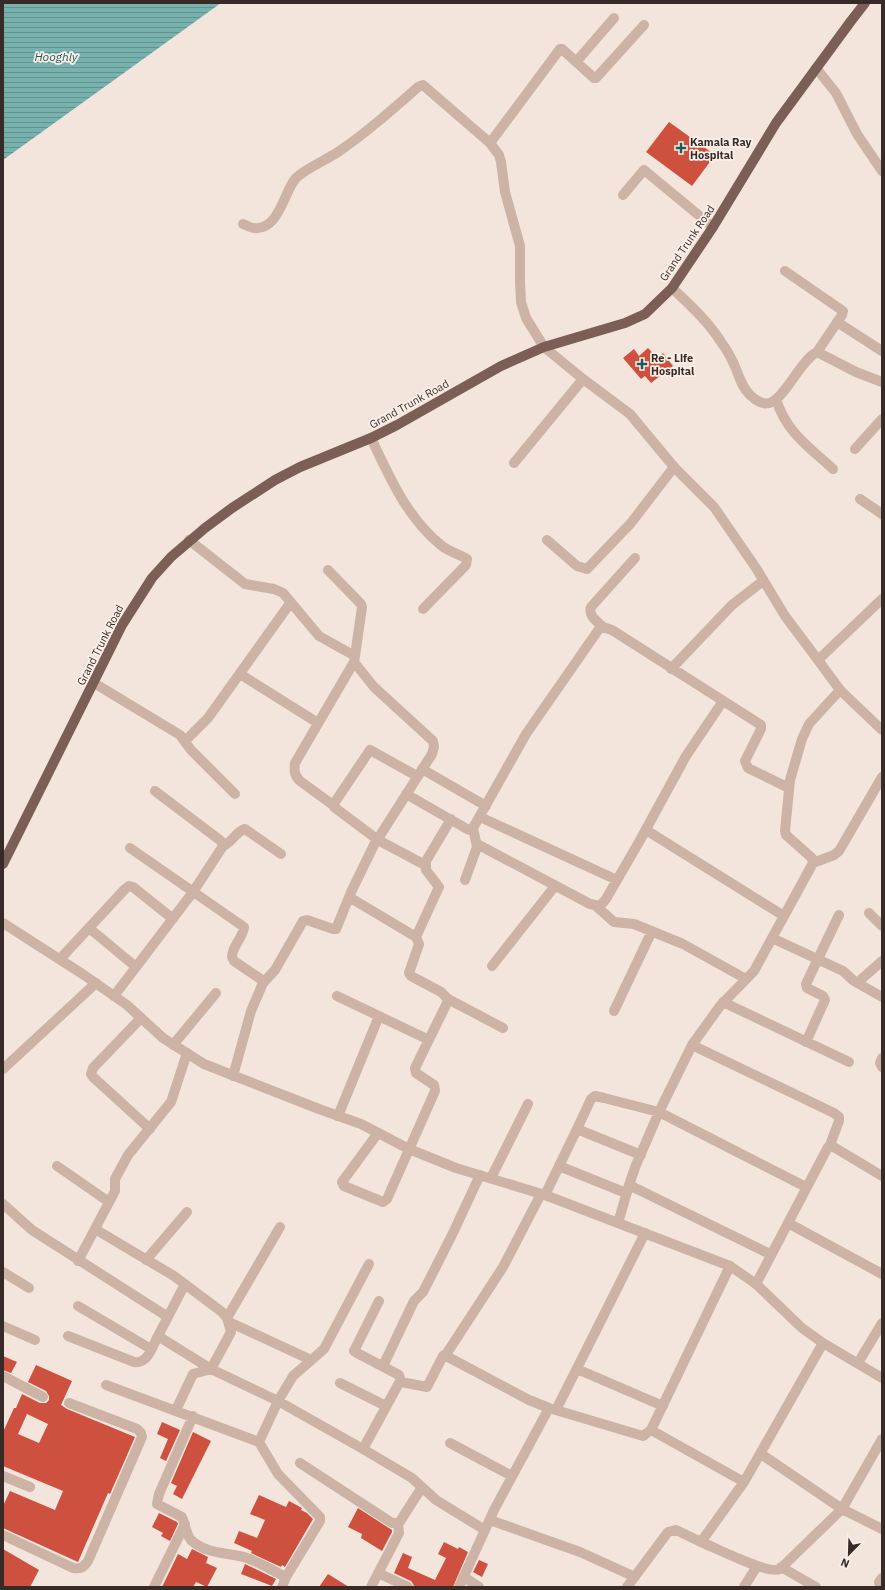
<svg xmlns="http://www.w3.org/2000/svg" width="885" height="1590" viewBox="0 0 885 1590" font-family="'IBM Plex Sans',sans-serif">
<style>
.water{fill:url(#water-rules)}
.building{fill:#ce513f;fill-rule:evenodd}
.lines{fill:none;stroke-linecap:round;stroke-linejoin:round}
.minor{stroke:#ccb3a6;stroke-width:10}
.tertiary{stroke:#ccb3a6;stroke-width:10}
.primary{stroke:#7b5f57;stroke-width:10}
.poi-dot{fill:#1a5c59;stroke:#fbf0e8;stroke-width:1.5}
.labels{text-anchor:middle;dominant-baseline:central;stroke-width:3.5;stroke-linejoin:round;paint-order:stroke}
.poi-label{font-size:11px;font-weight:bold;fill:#382b27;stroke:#fbf0e8;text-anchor:start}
.street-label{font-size:11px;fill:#382b27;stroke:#fbf0e8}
.water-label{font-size:12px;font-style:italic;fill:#1a5c59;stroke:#fbf0e8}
</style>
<defs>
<pattern id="water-rules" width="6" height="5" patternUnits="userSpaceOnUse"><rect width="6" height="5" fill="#78b2ae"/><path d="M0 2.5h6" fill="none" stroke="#63918e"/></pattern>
</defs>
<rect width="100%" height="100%" fill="#f3e5db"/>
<path class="water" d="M3,3H221L3,160Z"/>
<path class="building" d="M669,122L715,155L692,186L646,152Z
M648,348L657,358L663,353L673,366L651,383L645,376L641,379L623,358L634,349L639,356Z
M3,1356L17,1362L11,1373L3,1370Z
M36,1365L72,1381L61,1405L67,1409L135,1437L110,1494L108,1493L78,1562L3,1528V1506L10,1491L55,1510L63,1491L3,1466V1432L14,1408H16L22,1394L40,1403H46L49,1400V1396L46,1391L28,1382ZM27,1414L48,1424L39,1443L18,1434Z
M162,1422L180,1430L166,1461L160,1458L168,1439L157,1434Z
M193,1432L211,1441L182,1499L173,1494L177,1486L171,1483Z
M259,1495L286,1507L289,1501L302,1508L301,1510L307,1513L313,1519L285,1567L282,1565L281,1567L251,1553L252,1551L234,1543L239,1531L257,1538L265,1520L250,1514Z
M358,1508L392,1530V1532L382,1551L361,1538L362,1534L348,1527Z
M159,1513L177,1522L178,1524L170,1541L161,1536L163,1533L152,1527Z
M444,1542L458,1549L459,1547L468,1552L453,1587H415L411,1581L394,1573L403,1553L412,1557L408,1568L435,1580L446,1558L438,1554Z
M3,1549L39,1570L30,1587H3Z
M192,1549L208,1557L206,1563L217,1568L207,1587L196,1582L193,1587H162L178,1554L187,1559Z
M479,1560L488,1564L482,1577L473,1572Z
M245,1564L276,1579L272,1586L241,1574Z
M328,1574L349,1587H319Z"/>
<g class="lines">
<path class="minor" d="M576,62L614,18
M816,68L836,93L857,134L882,171
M490,143L560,49H562L594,78H596L644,25
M623,195L644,170L713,227
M243,224C246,225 251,228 254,228C279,231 284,191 296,178C305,169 326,160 338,152C366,133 392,110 418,87L423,85L490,143L499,155L501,162L505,192L520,246V282L521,302L526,318L544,347
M785,271L843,311L842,315L817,352
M672,288C690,305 708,321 721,342C727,350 732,359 736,369C740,379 742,387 750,395C756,401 765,406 772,402C787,394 801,360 817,352L856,372L882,382
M837,322L882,351
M776,399C786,432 809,447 833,469
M371,438C390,478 407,518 442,546C450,552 459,554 467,559L466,565L423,609
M855,449L882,419
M514,463L583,379
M860,499L882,514
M189,540L245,584L274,589L283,593L319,636L355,656L354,662L295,763C294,770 294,775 300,781L333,805
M547,540L577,566L587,569L631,523L674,467
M328,570L361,604L362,607L355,656
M603,627C597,621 588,616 591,607L635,558
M818,660L882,599
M671,669L732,605L763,581
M240,674L318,723
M94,683L180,735L191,750L235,794
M185,741L208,718L291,602
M422,769L486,806
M417,776L370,750L333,805L334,807L378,840L425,865
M406,794L467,829L470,830L473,828L526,734L599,629L603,627L612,630L761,725V729L745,761L748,768L789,788
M480,817L617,880
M646,830L784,916
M477,844L590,904L600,906L606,899L639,842L686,756L723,701
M223,846C232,843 236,831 245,829L281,854
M130,848L244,927C243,938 232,946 232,957L234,961L262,980L263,983L251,1011L233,1076
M813,863L834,855L839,851L882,777
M465,880L477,847L473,828
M349,897L416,937L419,944L409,973L411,976L441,992L448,999L446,1005L415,1068L416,1073L434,1085L435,1091L387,1199L383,1202L344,1186L342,1182L378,1133
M596,906L614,922L634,924L683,944L746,979
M869,913L882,926
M89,928L136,967
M416,937L439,887L426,870V861L451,819
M772,938L843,971L854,981L882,997
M60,959L125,889L129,886L133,887L173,919
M492,966L555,886
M263,983L275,970L303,921L307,920L333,929H336L352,890L374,845L432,754L434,747L433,741L374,687L354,662
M857,983L882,961
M114,996L193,892L223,846L221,841L155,791
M337,996L429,1040
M448,999L503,1028
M723,1002L849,1062
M614,1011L652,931
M141,1018L93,1068L91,1074L93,1077L150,1129
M806,1042L825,1000L823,996L807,988L806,984L839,915
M173,1045L216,993
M692,1045L834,1113L839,1117V1121L830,1145
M882,1058L880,1063L882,1067
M3,1069L96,983
M338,1116L379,1016
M577,1129L591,1099L595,1096L604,1098L659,1112L806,1187
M57,1166L109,1202
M559,1166L626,1193
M491,1178L528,1104
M629,1185L770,1254
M541,1194L503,1267L447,1353L448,1357L529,1400L549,1408
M545,1195L577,1129L641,1155
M3,1204L32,1230L168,1317
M618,1223L629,1185L636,1165L659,1112L692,1045L720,1006L754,971L813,863L812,858L786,835L785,831L790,780L802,739L809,724L840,690
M788,1223L882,1274
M95,1229L174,1276L222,1312L227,1318L231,1332L211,1369L193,1374L176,1410
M146,1260L187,1212
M78,1261L115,1191V1179L128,1155L171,1102L187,1053
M3,1272L29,1288
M185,1284L158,1336L211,1369L278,1401L363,1449L412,1478L436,1500L485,1530L494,1510L549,1408L643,1436L651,1430L730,1266
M756,1284L828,1147L832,1146L882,1176
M379,1301L354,1351L357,1353L399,1375L401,1382
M78,1306L151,1349
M227,1318L280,1227
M229,1322L311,1360
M3,1326L35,1340
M68,1336L134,1362C148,1364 152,1347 158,1336
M858,1363L882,1323
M383,1366L414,1301L423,1292L452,1235L480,1175
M577,1369L663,1406
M3,1376L43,1397
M340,1383L386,1406
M106,1385L259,1442L278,1474L320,1517V1521L286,1577L282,1587
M556,1410L645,1233
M193,1416L159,1494L157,1504L182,1517C185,1524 186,1534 191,1540C207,1555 228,1552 247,1558C261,1563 273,1571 286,1577
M651,1430L744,1482
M259,1442L278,1401L293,1376L324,1349L369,1264
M450,1443L512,1476
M363,1449L399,1383L401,1382L427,1387L443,1356L447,1353
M761,1454L842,1509L882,1529
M300,1463L392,1523H399L422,1487
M3,1476L30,1487
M490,1520L580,1552L635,1577
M3,1535L73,1568C81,1569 83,1568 88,1561L142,1437L141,1433L137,1429L69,1403
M701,1542C716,1548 768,1575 780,1569L842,1509L882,1439
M781,1567L816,1587
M378,1573L408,1587
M464,1577L479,1587
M154,1587L185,1524
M371,1587L399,1533L398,1524
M459,1587L485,1530
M627,1587L668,1532L676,1530L701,1542L744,1482L823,1343
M744,1587L757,1566
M880,1587L879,1582L882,1578"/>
<path class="tertiary" d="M544,347L583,379L630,414L674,467L714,507L756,568L785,616L818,660L840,690L882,730
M3,923L84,975L127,1005L163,1038L204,1064L319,1109L361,1124L409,1149L456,1168L545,1195L730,1266L756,1284L802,1328L823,1343L882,1378"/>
<path class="primary" d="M3,864L122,625L152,578L171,557L205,528L232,508L275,480L300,467L371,438L397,425L501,366L544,347L625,323L645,314L672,288L713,227L776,123L851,21L865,3"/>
</g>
<g class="poi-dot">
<path d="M679 142h4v4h4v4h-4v4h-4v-4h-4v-4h4z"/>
<path d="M640 358h4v4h4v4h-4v4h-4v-4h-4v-4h4z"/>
</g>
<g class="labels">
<g class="poi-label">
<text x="690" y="142">Kamala Ray<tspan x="690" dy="13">Hospital</tspan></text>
<text x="651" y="358">Re - Life<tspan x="651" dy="13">Hospital</tspan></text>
</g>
<g class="street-label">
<text transform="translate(687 243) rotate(-56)">Grand Trunk Road</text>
<text transform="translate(409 404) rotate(-29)">Grand Trunk Road</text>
<text transform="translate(100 645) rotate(-63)">Grand Trunk Road</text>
</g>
<g class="water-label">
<text x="56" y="56">Hooghly</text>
</g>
</g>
<rect width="885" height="1590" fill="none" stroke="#382b27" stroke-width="8"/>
<g transform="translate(849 1554) rotate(203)" stroke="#fbf0e8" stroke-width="3" paint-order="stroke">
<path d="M0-3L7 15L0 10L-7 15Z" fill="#382b27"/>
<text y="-6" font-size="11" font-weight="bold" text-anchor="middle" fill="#382b27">N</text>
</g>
</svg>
